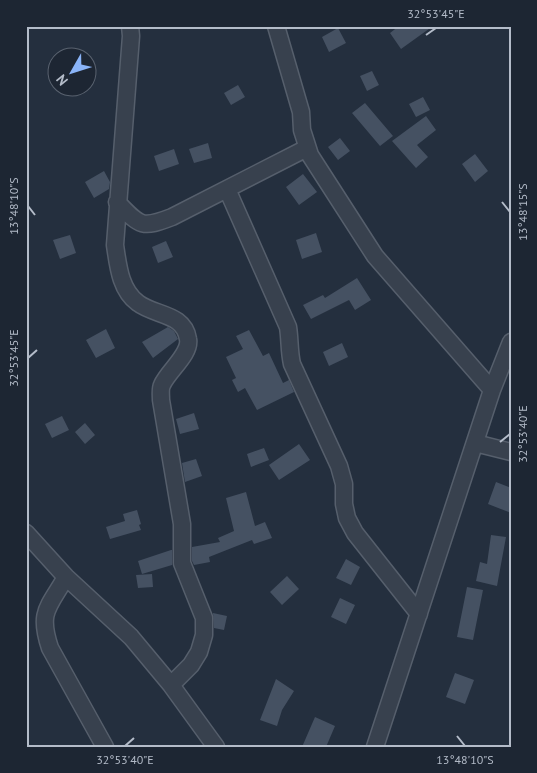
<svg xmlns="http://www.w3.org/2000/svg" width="537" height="773" viewBox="0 0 537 773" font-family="'PT Sans',sans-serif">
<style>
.building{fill:#455162}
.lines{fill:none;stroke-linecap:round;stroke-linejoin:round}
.minor-casing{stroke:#565f6c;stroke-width:19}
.minor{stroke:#38414e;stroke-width:16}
.ticks{fill:none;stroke:#b4bcc9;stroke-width:2}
.neatline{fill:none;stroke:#b4bcc9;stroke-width:2}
.ticks-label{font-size:12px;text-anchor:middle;fill:#b4bcc9}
</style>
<rect width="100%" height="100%" fill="#242f3e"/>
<path class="building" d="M399,26H433L401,49L390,33Z
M338,28L346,43L329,52L322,37Z
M372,71L379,85L367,91L360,76Z
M238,85L245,97L231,105L224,93Z
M423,97L430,110L416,117L409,104Z
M365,103L393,136L380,146L352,113Z
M426,116L436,130L417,145L428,157L416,168L392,141Z
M340,138L350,151L338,160L328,147Z
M208,143L212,158L194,163L189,149Z
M174,149L179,164L159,171L154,156Z
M475,154L488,171L475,182L462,164Z
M104,171L110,182L109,189L94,198L85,182Z
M303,174L317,192L299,205L286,187Z
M316,233L322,252L302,259L296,240Z
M70,235L76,253L60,259L53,240Z
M166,241L173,257L158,263L152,247Z
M357,278L371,300L355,310L349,300L311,319L303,305L323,295L325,298Z
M168,327L174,331L178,339L153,358L142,342Z
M106,329L115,348L96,358L86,340Z
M249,330L263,356L269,353L283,383L289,380L294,392L257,410L245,388L238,392L232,380L236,378L226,357L243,349L236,336Z
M342,343L348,357L329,366L323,352Z
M194,413L199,429L180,434L176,419Z
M62,416L69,430L52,438L45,424Z
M85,423L95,435L85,444L75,432Z
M299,444L310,460L279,480L269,465Z
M264,448L269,460L251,467L247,454Z
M196,459L202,476L185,482L182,463Z
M496,482L511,488V513L488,504Z
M246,492L255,526L265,522L272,538L254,544L252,540L209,557L210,562L194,565L192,561V547L220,542L218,538L234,531L226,498Z
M137,510L141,524L139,525L141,530L110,539L106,527L125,521L123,514Z
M491,535L506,537L497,586L476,581L480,562L487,564Z
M171,550H172V565L142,574L138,561Z
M346,559L360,567L351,585L336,578Z
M152,574L153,587L138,588L136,575Z
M287,576L299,589L282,605L270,592Z
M467,587L483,590L473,640L457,637Z
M340,598L355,605L346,624L331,617Z
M213,613L227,616L224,630L214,628Z
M455,673L474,680L465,704L446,697Z
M276,679L294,691L282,710L277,726L260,720Z
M315,717L335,726L326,747H302Z"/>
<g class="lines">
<g class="minor-casing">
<path id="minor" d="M130,26L131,36L115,245C118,265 120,290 138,303C155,316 184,313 188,339C191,354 168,371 162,385C160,389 161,395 161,400L182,524V563L204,618V635L199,652L191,665L171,685
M276,26L301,112L302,130L310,155L375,256L492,390
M227,189L288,327C290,339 289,351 292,364L339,466L344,484V504L347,518L355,533L419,614
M117,202C140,226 141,229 172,217L307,148
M475,443L511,452
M26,533L66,577L131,637L171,685L216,747
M66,577C48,608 38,612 50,648L105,747
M375,747L492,390L511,342"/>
</g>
<use href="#minor" class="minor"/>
</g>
<path class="ticks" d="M426,35L436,28M502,202L510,212M28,206L35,215M28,358L37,350M500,442L510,434M457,736L465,746M125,746L134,738"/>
<rect width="537" height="773" fill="none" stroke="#1d2633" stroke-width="55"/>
<g transform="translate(72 72) rotate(231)"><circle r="24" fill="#1d2633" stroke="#59626f"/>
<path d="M0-4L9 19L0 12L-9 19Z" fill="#8ab4f8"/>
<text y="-8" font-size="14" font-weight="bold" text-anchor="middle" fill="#b4bcc9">N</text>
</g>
<rect x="28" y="28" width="482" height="718" class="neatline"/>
<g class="ticks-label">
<text x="436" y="18">32°53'45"E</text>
<text transform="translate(14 206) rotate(-90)" y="4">13°48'10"S</text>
<text transform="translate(523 212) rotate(-90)" y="4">13°48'15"S</text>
<text transform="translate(14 358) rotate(-90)" y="4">32°53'45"E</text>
<text transform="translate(523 434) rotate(-90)" y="4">32°53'40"E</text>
<text x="125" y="764">32°53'40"E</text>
<text x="465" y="764">13°48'10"S</text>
</g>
</svg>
